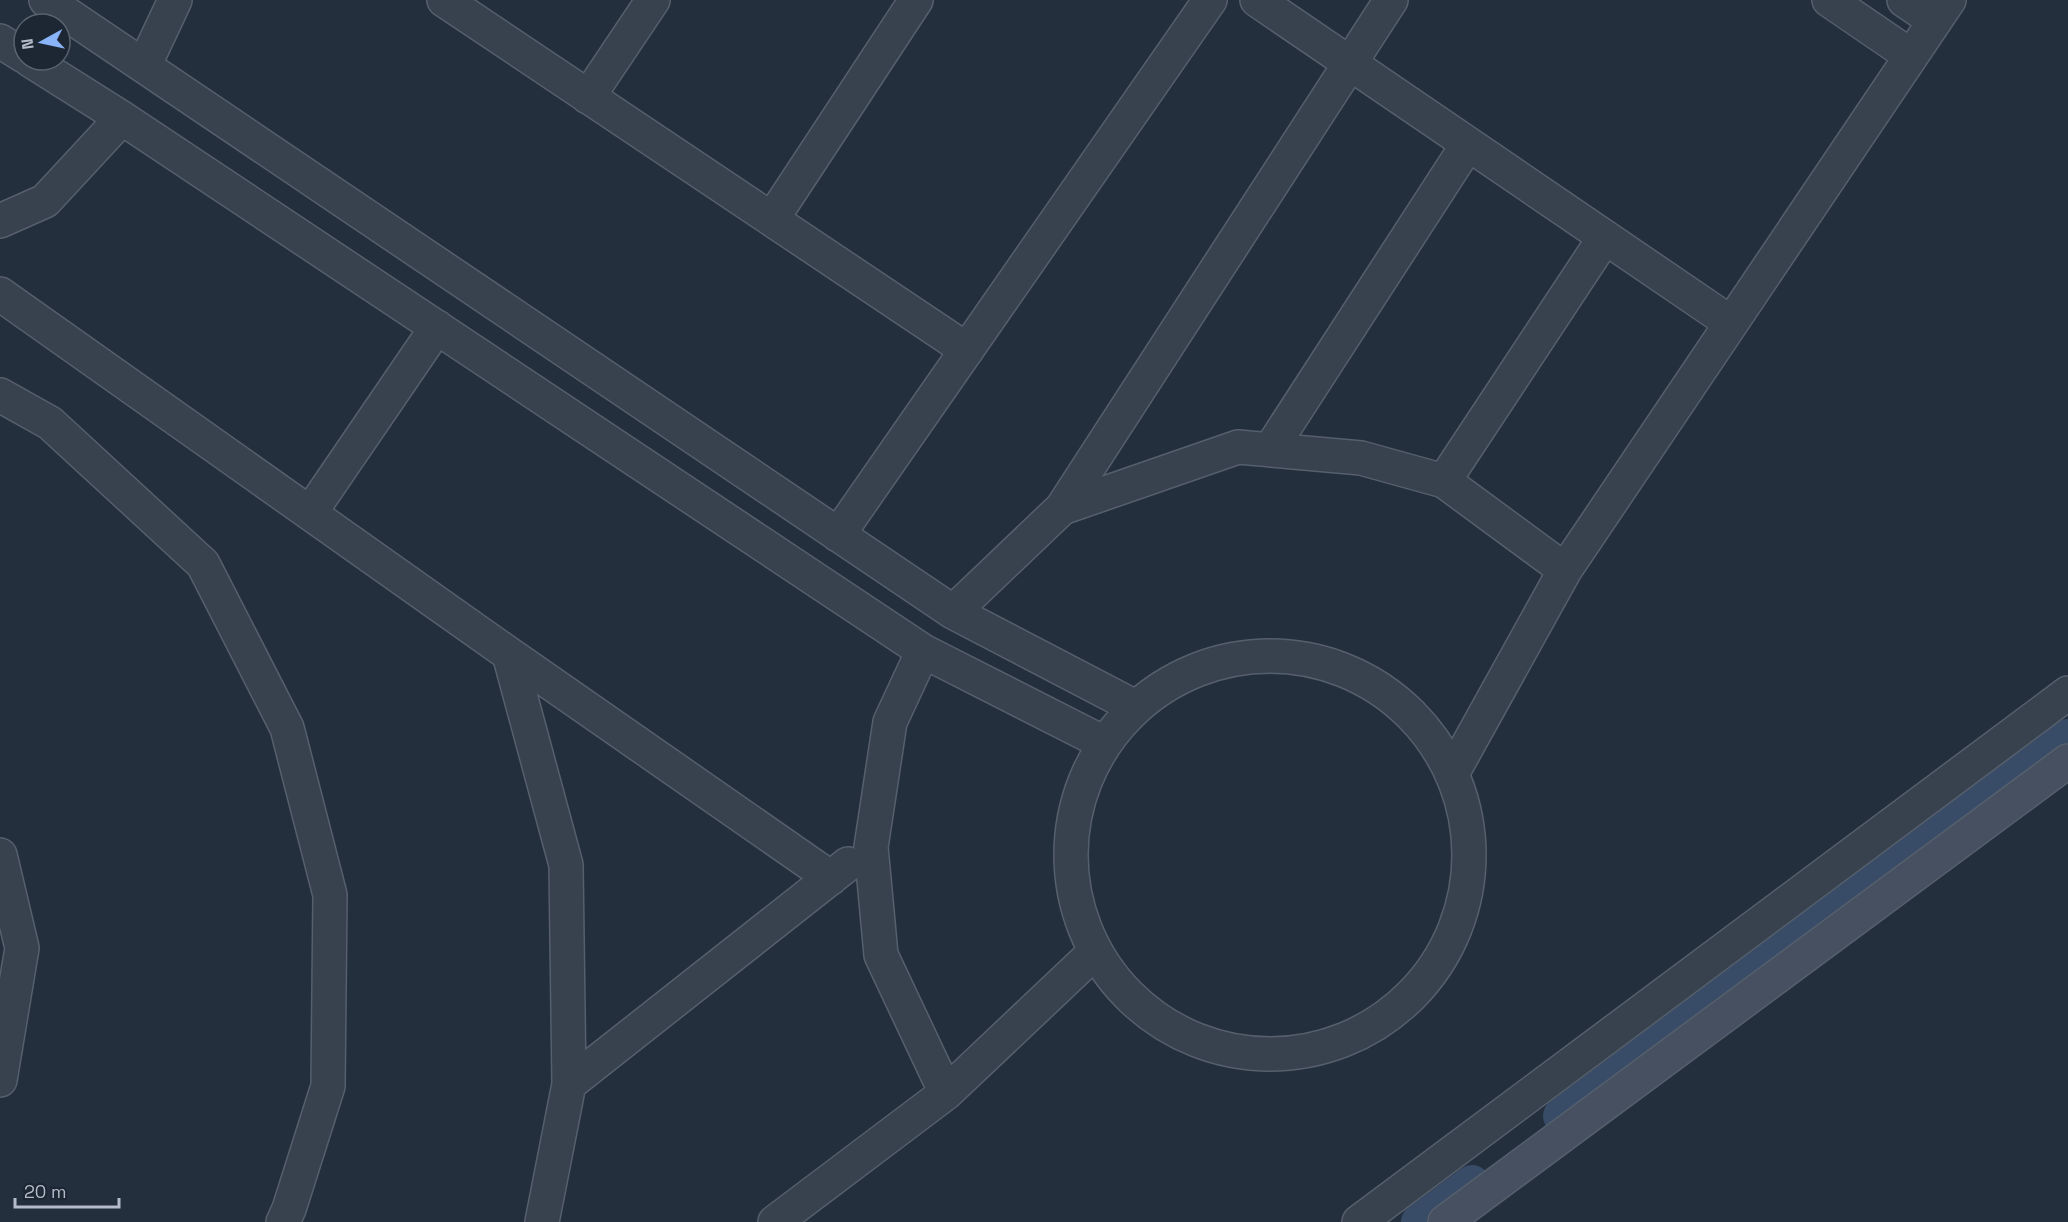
<svg xmlns="http://www.w3.org/2000/svg" width="2068" height="1222" viewBox="0 0 2068 1222" font-family="'Space Grotesk',sans-serif">
<style>
.lines{fill:none;stroke-linecap:round;stroke-linejoin:round}
.canal{stroke:#394c67;stroke-width:36}
.street-casing{stroke:#565f6c;stroke-width:36}
.secondary-casing{stroke:#565f6c;stroke-width:36}
.street{stroke:#38414e;stroke-width:33}
.secondary{stroke:#465061;stroke-width:33}
</style>
<rect width="100%" height="100%" fill="#242f3e"/>
<g class="lines">
<path class="canal" d="M1561,1116L2068,737
M1419,1222L1472,1183"/>
<g class="street-casing">
<path id="street" d="M46,0L953,612L1135,707
M444,0L967,350
M1257,0L1731,323
M1829,0L1911,56
M1904,0L1935,21
M0,41L24,56
M30,60L122,118L923,651L1104,743
M144,66L175,0
M588,97L653,0
M772,219L916,0
M0,221L45,201L122,118
M0,294L509,654L831,878
M0,395L50,423L203,564L287,728L330,895L328,1086L289,1209L283,1222
M1270,450L1468,144
M1444,481L1605,237
M1062,508L1391,0
M310,513L437,327
M838,535L1210,0
M953,612L1062,508L1238,447L1361,458L1444,481L1565,570
M923,651L890,722L871,847L881,955L946,1093
M509,654L566,865L569,1084L542,1222
M1071 855a199 199 0 1 1 398 0a199 199 0 1 1-398 0Z
M1453,772L1565,570L1949,0
M0,855L22,948L0,1080
M569,1084L848,864
M775,1222L946,1093L1095,952
M1359,1222L2068,693"/>
</g>
<g class="secondary-casing">
<path id="secondary" d="M1445,1222L2068,761"/>
</g>
<use href="#street" class="street"/>
<use href="#secondary" class="secondary"/>
</g>
<g transform="translate(42 42) rotate(262)"><circle r="28" fill="#1d2633" stroke="#59626f" stroke-width="1.5"/>
<path d="M0-4.5L10 22L0 15L-10 22Z" fill="#8ab4f8"/>
<text y="-9" font-size="16" font-weight="bold" text-anchor="middle" fill="#b4bcc9">N</text>
</g>
<path d="M15 1198v9h104v-9" fill="none" stroke="#b4bcc9" stroke-width="3"/>
<text x="24" y="1198" font-size="18" fill="#b4bcc9" stroke="#1d2633" stroke-width="4.5" paint-order="stroke">20 m</text>
</svg>
